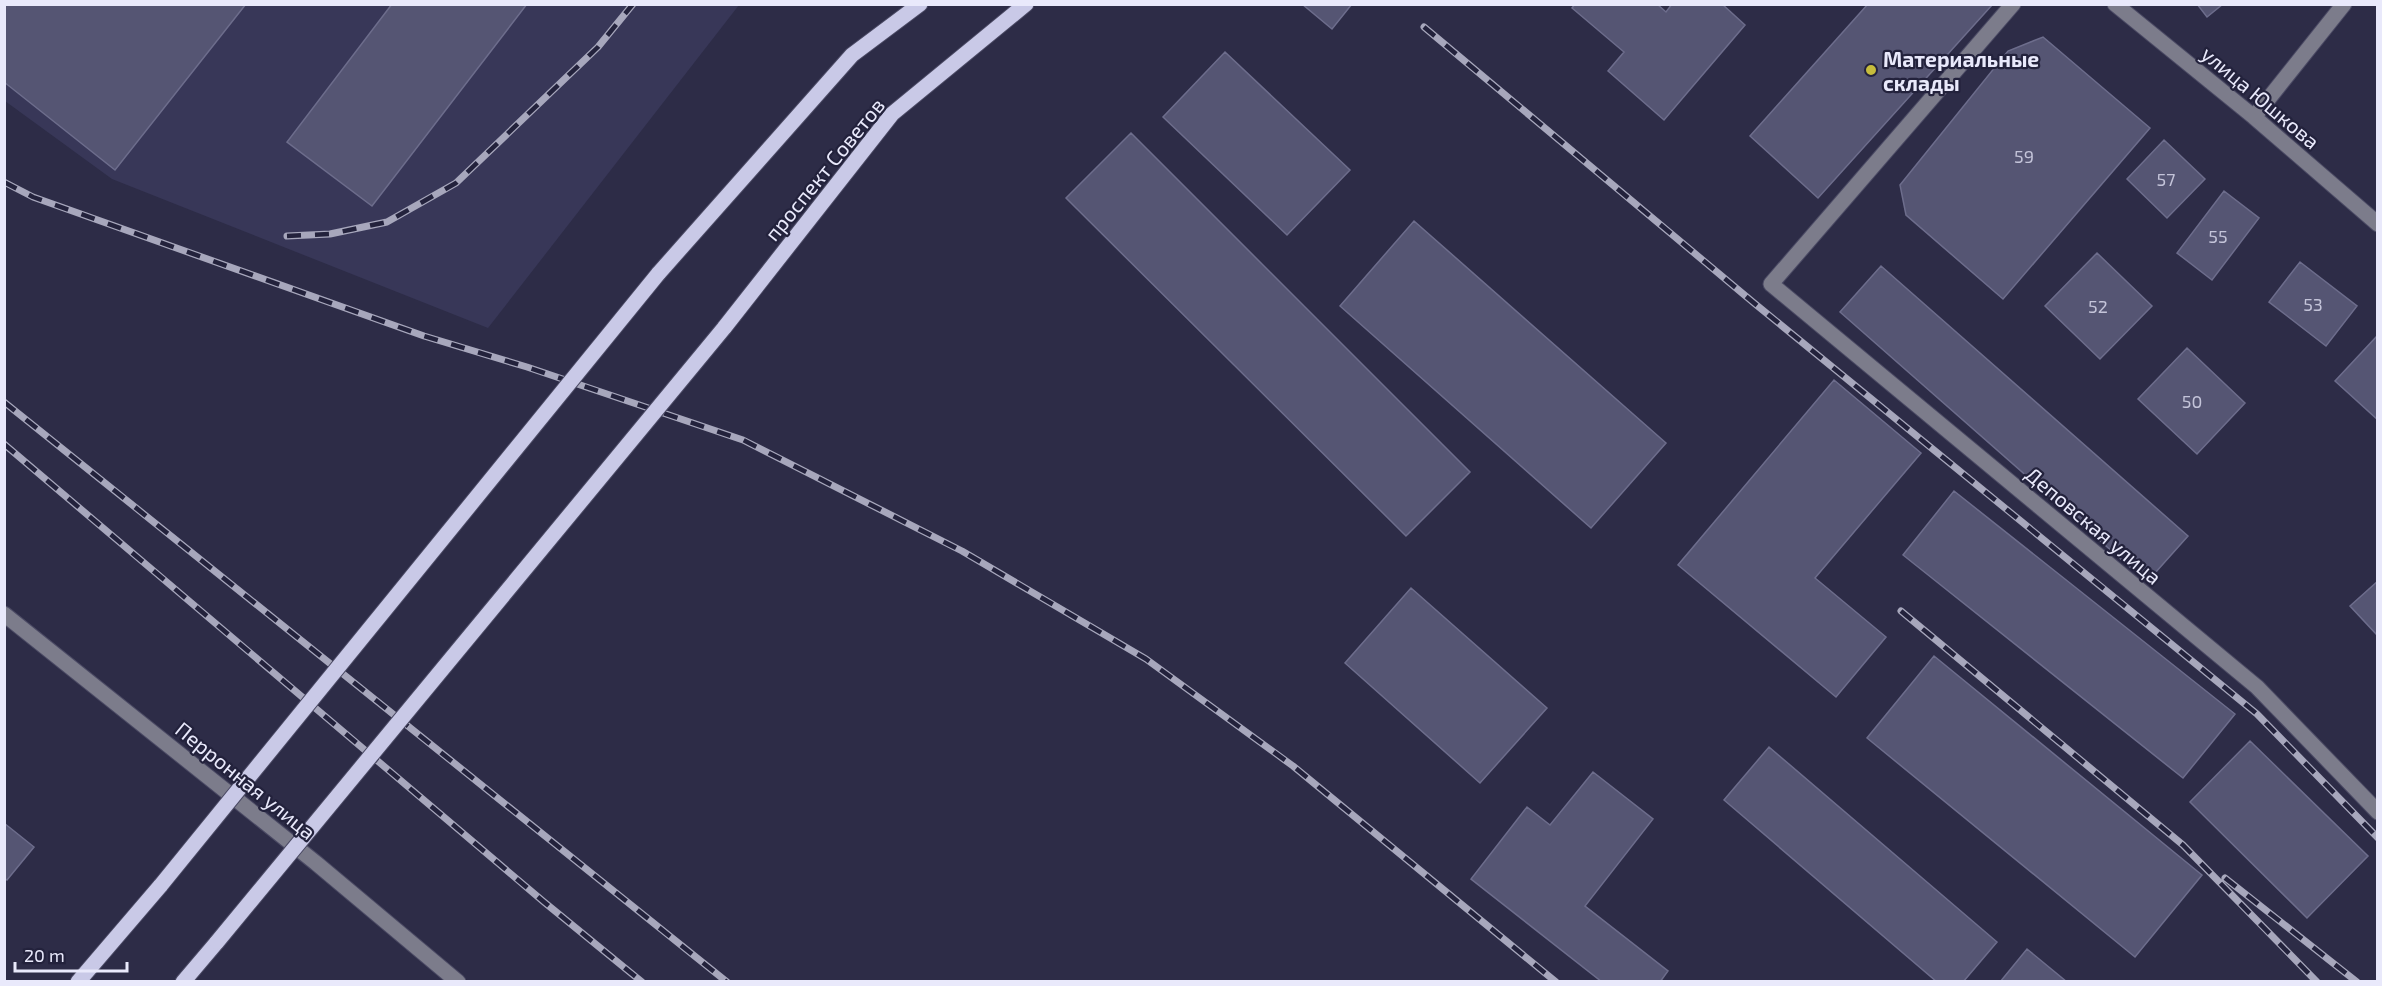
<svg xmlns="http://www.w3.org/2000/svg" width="2382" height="986" viewBox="0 0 2382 986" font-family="'Exo 2',sans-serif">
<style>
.built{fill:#383758}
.building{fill:#555573;stroke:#6d6d8c;stroke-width:1.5}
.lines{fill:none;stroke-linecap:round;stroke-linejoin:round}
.minor-casing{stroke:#4b4a64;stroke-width:17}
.major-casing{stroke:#4b4a64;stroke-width:17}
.minor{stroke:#7c7c8b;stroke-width:15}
.major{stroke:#c9c9e7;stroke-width:15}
.rail-casing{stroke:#a7a7bc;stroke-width:7}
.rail{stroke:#23223c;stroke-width:4.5;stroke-dasharray:14;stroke-linecap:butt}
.major-bridge-casing{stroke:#4b4a64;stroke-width:17;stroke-linecap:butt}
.major-bridge{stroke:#c9c9e7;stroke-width:15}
.poi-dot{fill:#c6bc3c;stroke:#23223c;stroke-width:2}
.labels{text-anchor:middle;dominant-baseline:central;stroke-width:4.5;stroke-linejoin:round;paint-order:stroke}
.number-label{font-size:18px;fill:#c4c4d9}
.poi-label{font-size:21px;font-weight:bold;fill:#e9e9fb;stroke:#23223c;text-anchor:start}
.street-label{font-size:21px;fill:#e9e9fb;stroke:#23223c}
</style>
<rect width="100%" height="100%" fill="#2d2c47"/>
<path class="built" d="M5,5H739L488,328L112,179L5,101Z"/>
<path class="building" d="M4,4H246L115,170L4,82Z
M392,4H527L372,206L287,142Z
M1302,4H1352L1332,29Z
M1575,4H1657L1666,12L1672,4H1722L1745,25L1664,120L1608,71L1624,52L1572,8Z
M1868,4H1993L1818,198L1750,136Z
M2197,4H2223L2207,17Z
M2043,37L2150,128L2003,299L1906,215L1900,185L2008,51Z
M1225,52L1350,170L1287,235L1163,117Z
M1131,133L1470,472L1406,536L1066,198Z
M2164,140L2205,179L2167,218L2127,179Z
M2224,191L2259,218L2212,280L2177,253Z
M1414,221L1666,443L1591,528L1340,306Z
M2097,253L2152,306L2100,359L2045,306Z
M2300,262L2357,306L2326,346L2269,302Z
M1881,266L2188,536L2147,582L1840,312Z
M2378,335V420L2335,381Z
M2187,348L2245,403L2197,454L2138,399Z
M1834,380L1921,453L1815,578L1886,637L1836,697L1678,565Z
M1954,491L2235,714L2183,778L1903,555Z
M2378,581V636L2350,606Z
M1411,588L1547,708L1480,783L1345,663Z
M1934,656L2202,875L2135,957L1867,738Z
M2250,741L2368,856L2307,918L2190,802Z
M1769,747L1997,942L1963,982H1937L1724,800Z
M1593,772L1653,819L1585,906L1668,971L1660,982H1602L1471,879L1527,807L1550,825Z
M4,823L34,847L7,880L4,878Z
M2027,949L2067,982H2000Z"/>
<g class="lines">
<g class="minor-casing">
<path id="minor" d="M2013,4L1771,284L2257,687L2378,812
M2115,4L2254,117L2378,224
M2254,117L2344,4
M4,614L316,863L458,982"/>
</g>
<g class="major-casing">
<path id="major" d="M658,274L852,55L920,4
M724,328L892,114L1026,4
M78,982L161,885
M183,982L217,942"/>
</g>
<use href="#minor" class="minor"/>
<use href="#major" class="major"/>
<g class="rail-casing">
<path id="rail" d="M1424,27L1754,303L2257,714L2378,838
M4,182L33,197L424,336L527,367L743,440L962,551L1146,659L1293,766L1556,982
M287,236L330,234L387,222L456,183L598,47L633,4
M4,402L727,982
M4,444L544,902L642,982
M1901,611L2183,845L2317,982
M2225,878L2357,982"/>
</g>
<use href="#rail" class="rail"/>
<g class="major-bridge-casing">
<path id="major-bridge" d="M161,885L658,274
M217,942L724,328"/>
</g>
<use href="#major-bridge" class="major-bridge"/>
</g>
<circle class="poi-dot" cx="1871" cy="70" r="6"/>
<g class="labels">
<g class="number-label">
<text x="2024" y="156">59</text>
<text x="2166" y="179">57</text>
<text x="2218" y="236">55</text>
<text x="2313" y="304">53</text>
<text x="2098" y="306">52</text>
<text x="2192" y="401">50</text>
</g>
<g class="poi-label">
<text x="1883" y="58">Материальные<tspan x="1883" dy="24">склады</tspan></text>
</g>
<g class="street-label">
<text transform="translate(2261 97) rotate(40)">улица Юшкова</text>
<text transform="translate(824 169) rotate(-51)">проспект Советов</text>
<text transform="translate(2094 525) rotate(40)">Деповская улица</text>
<text transform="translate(246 780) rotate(39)">Перронная улица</text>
</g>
</g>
<rect width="2382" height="986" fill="none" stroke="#e9e9fb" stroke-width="12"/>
<path d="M15 962v9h112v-9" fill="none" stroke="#e9e9fb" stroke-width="3"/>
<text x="24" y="962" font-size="18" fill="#e9e9fb" stroke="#23223c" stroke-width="4.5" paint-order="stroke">20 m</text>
</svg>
